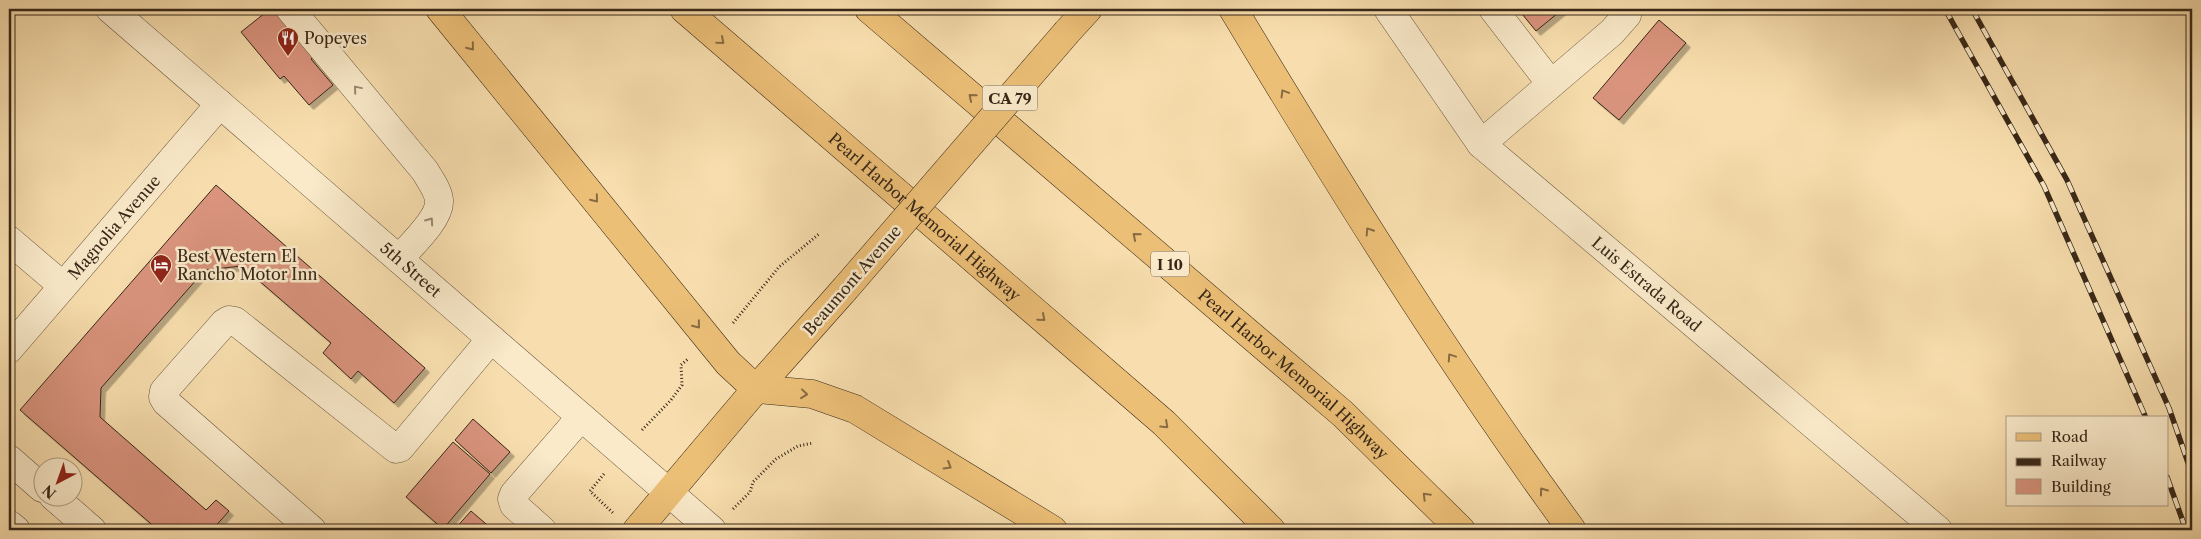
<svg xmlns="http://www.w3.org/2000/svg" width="2201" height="539" viewBox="0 0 2201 539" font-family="'Libre Caslon Text',serif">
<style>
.building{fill:#da947e;stroke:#372718;filter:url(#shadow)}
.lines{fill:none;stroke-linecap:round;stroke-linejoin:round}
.minor-casing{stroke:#67553e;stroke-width:29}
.major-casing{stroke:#372718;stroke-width:29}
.highway-casing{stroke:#372718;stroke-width:29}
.path{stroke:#372718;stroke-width:3;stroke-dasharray:1 2.5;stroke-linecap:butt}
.minor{stroke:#faeaca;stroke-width:28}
.major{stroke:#ecbf77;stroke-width:28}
.highway{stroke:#ecbf77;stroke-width:28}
.rail-casing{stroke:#372718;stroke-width:5.5}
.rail{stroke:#faeaca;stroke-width:4;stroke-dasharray:11;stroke-linecap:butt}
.highway-bridge-casing{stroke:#372718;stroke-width:29;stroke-linecap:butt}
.highway-bridge{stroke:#ecbf77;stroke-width:28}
.oneway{stroke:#886b43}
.oneway2{stroke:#988871}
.labels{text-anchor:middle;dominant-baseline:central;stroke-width:5;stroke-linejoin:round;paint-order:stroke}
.shield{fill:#faeaca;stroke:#72624d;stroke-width:1}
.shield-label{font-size:15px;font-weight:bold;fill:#372718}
.poi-label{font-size:16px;fill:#372718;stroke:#faeaca;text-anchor:start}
.street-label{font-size:16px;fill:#372718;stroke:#faeaca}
</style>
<defs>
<filter id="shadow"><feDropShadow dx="4.5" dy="4.5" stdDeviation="0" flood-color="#0004"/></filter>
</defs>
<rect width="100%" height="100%" fill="#f8deae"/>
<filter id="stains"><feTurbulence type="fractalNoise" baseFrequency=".004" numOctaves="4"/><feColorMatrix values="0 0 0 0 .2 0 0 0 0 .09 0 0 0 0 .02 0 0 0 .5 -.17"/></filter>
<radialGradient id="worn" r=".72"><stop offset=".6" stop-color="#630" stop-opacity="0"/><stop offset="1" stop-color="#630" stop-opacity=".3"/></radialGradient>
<path class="building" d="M270,9H279L317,54L311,59L333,85L309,105L284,76L280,79L241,32Z
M1518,9H1563L1536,31Z
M1659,20L1686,43L1619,120L1593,98Z
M216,185L425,368L394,403L358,371L351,379L323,353L331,343L242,266L205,270L101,388L100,417L206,510L216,500L229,511L212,530H158L20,410Z
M473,419L510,452L491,473L455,440Z
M453,442L490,474L443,529L406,497Z
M471,511L493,530H454Z"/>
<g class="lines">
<g class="minor-casing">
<g id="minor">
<path id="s1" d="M110,9L712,530"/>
<path d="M290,9L425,171C430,180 438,190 439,200C441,218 410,246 399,259"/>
<path id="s2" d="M1388,9L1481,144L1938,530"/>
<path d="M1493,9L1551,84"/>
<path d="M1481,144L1612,32L1627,15L1626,9"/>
<path d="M9,240L63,286"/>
<path id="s3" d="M9,349L220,104"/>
<path d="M9,459L42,488"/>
<path d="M53,496L92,530"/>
<path d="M10,525L16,530"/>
<path d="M312,530L166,402L163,397L164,391L224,323L229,320L235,321L396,449L400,448L491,339"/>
<path d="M542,530L514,505L512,499L514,494L581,417"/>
</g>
</g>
<g class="major-casing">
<path id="major" d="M637,530L756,389"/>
</g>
<g class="highway-casing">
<g id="highway">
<path d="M440,9L728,363L756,389L812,394L855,409L1053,530"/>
<path id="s4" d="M684,9L1164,423L1271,530"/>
<path id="s5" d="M869,9L1343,414L1461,530"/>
<path d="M1233,9C1340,187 1449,362 1572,530"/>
<path d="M1067,32L1088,9"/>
<path d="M756,389L844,290"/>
</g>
</g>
<path class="path" d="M733,323L779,267L819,234
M642,430L671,400L682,385L681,365L688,359
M604,474L590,491L613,513
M733,509L750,492L753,482L776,459L798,446L813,443"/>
<use href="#minor" class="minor"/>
<use href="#major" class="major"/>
<use href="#highway" class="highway"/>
<g class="rail-casing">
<path id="rail" d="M1945,9L2044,186L2146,418
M1972,9L2067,180L2169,408L2192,474
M2167,477L2186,530"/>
</g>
<use href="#rail" class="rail"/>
<g class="highway-bridge-casing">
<path id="highway-bridge" d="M844,290L1067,32"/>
</g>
<use href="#highway-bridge" class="highway-bridge"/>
</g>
<defs><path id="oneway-chevron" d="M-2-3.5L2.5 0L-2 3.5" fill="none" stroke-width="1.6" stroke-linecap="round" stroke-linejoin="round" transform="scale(1.25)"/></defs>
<g class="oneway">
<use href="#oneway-chevron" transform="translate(721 41) rotate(41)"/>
<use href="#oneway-chevron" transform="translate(471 47) rotate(51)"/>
<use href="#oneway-chevron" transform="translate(1284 93) rotate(-121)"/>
<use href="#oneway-chevron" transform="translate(972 97) rotate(-140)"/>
<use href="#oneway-chevron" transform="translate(595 199) rotate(51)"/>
<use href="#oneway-chevron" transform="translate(1369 231) rotate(-123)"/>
<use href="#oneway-chevron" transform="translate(1136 236) rotate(-140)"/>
<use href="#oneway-chevron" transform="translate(1042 318) rotate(41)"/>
<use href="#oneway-chevron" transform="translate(697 325) rotate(51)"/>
<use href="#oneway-chevron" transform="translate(1451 357) rotate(-124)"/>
<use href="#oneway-chevron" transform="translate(804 394) rotate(6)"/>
<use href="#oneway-chevron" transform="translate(1165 425) rotate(43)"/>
<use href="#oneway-chevron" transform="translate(948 466) rotate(31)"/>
<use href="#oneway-chevron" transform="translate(1543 491) rotate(-126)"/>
<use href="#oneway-chevron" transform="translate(1426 496) rotate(-135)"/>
</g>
<g class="oneway2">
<use href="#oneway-chevron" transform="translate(357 89) rotate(-130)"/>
<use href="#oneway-chevron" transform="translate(430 221) rotate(-55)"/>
</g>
<defs>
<g id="restaurant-pin" transform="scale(1.125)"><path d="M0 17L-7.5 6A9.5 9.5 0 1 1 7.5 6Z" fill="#8f2418" stroke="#faeaca"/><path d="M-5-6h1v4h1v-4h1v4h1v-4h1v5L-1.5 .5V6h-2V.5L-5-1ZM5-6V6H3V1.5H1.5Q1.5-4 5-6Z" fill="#fff"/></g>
<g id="hotel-pin" transform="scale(1.125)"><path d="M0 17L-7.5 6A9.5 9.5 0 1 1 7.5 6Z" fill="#8f2418" stroke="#faeaca"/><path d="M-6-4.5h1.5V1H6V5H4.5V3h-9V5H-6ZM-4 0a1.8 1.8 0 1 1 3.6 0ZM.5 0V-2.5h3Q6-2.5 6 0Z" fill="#fff"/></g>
</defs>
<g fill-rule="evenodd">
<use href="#restaurant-pin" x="288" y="38"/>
<use href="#hotel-pin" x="161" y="265"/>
</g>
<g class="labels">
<g class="shield">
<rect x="982.5" y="85.5" width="55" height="25" rx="4"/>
<rect x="1151" y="251.5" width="38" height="25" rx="4"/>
</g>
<g class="shield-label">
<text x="1010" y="98">CA 79</text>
<text x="1170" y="264">I 10</text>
</g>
<g class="poi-label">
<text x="304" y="38">Popeyes</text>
<text x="177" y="256">Best Western El<tspan x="177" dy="18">Rancho Motor Inn</tspan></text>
</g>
<g class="street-label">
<text stroke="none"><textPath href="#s4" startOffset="318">Pearl Harbor Memorial Highway</textPath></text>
<text stroke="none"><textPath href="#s3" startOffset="161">Magnolia Avenue</textPath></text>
<text stroke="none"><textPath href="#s1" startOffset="398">5th Street</textPath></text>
<text transform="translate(852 280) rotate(-49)">Beaumont Avenue</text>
<text stroke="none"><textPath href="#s2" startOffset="381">Luis Estrada Road</textPath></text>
<text stroke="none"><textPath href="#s5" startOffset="560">Pearl Harbor Memorial Highway</textPath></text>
</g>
</g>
<rect width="2201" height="539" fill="none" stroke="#f8deae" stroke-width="30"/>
<rect x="10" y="10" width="2181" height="519" fill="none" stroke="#372718" stroke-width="2.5"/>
<rect x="15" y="15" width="2171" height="509" fill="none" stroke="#372718"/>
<rect x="2006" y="416" width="162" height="90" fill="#faeaca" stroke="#ac9c83"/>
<rect x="2016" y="433" width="25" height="8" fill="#ecbf77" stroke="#ac9c83"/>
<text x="2051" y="442" font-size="15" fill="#372718">Road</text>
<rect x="2016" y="458" width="25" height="8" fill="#372718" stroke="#ac9c83"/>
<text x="2051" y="466" font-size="15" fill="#372718">Railway</text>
<rect x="2016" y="479" width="25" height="15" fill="#da947e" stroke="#ac9c83"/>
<text x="2051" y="492" font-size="15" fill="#372718">Building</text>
<g transform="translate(58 482) rotate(221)"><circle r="24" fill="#faeaca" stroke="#ac9c83"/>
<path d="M0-4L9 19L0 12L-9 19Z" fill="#8f2418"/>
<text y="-8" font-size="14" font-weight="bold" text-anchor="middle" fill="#372718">N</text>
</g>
<rect width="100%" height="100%" filter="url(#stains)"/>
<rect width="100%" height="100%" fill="url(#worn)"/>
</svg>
